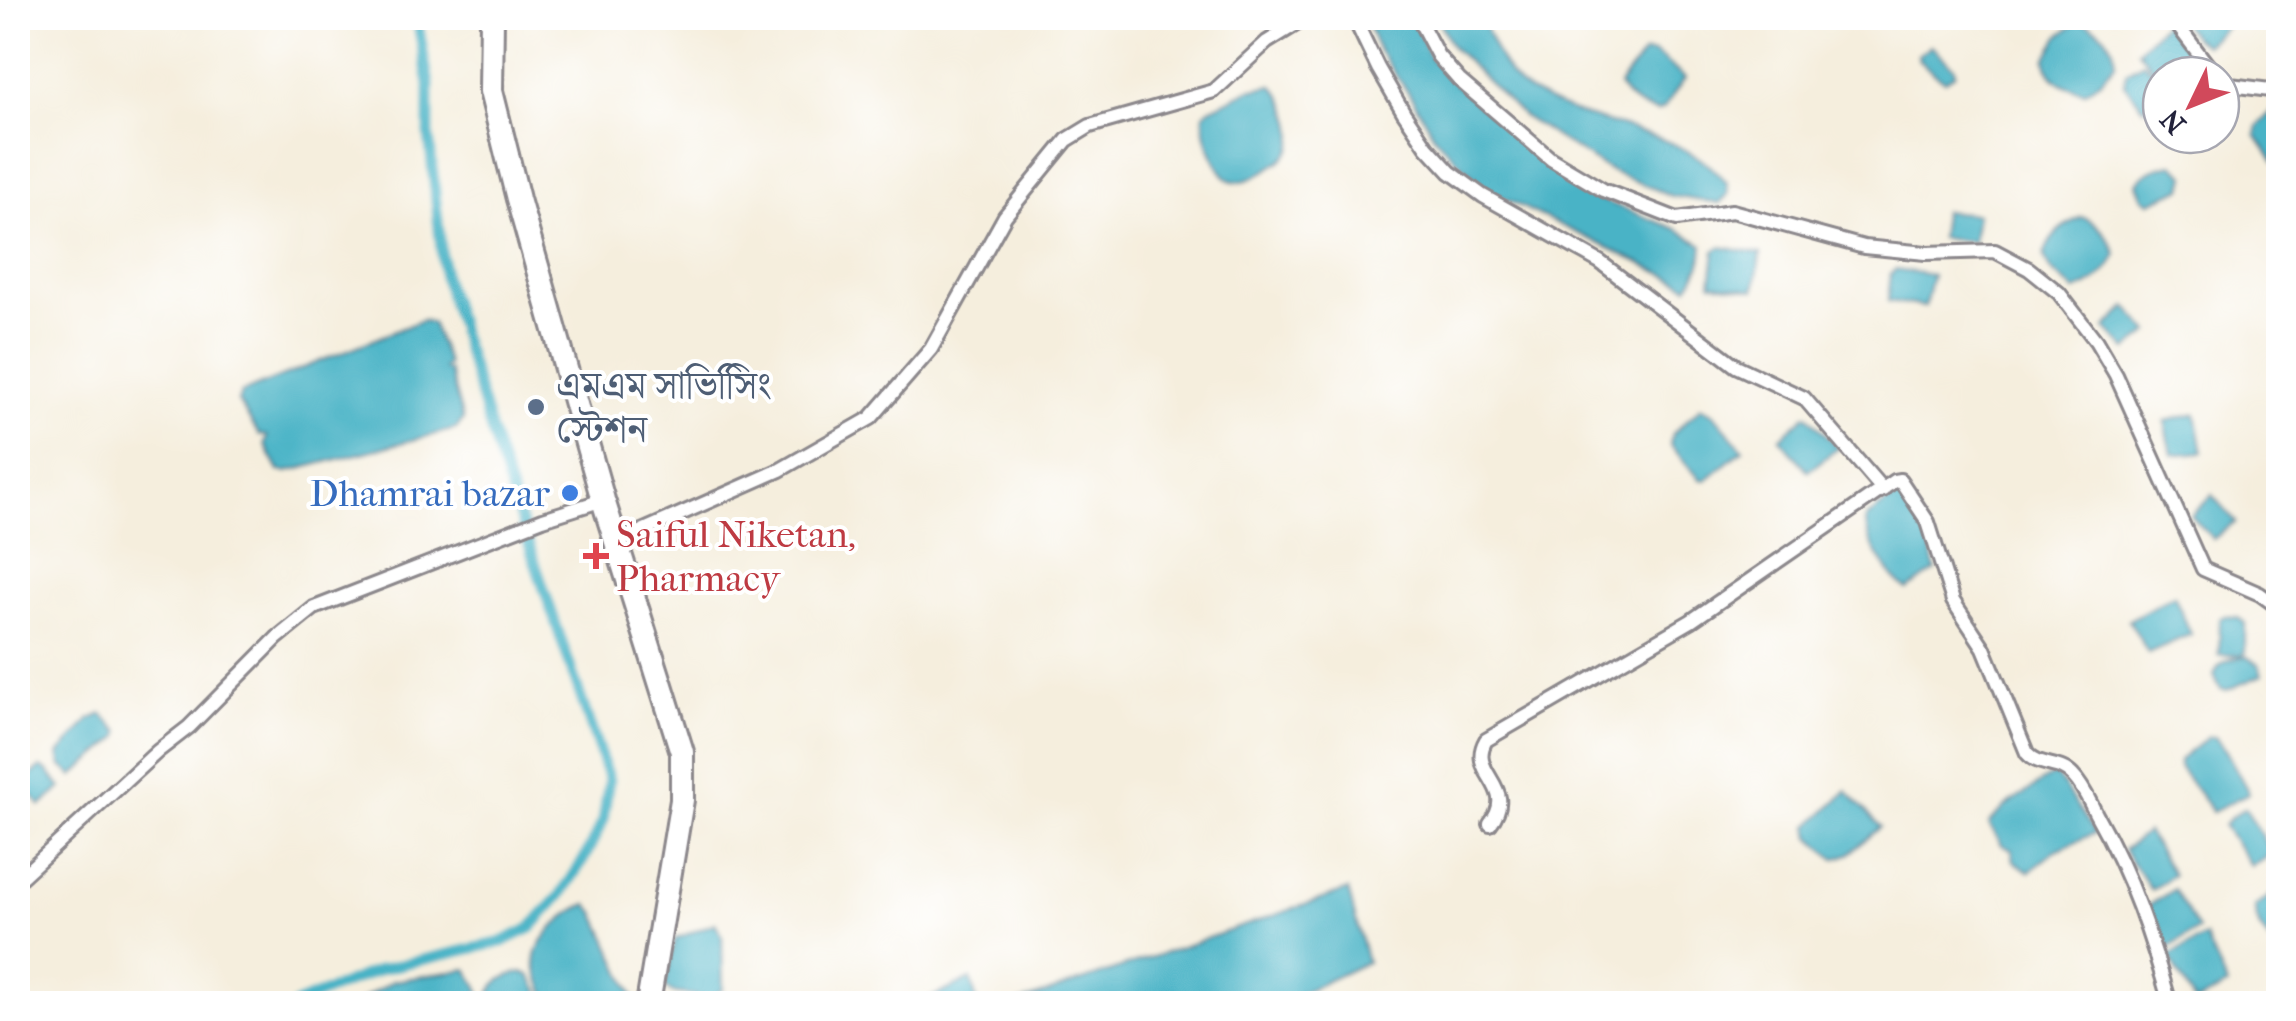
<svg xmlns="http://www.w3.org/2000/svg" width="2296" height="1021" viewBox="0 0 2296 1021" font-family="'IM FELL French Canon','Noto Serif Bengali',serif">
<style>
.water{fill:#48b3c6;stroke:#356a80;stroke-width:2.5}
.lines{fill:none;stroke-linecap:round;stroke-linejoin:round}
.canal{stroke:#48b3c6;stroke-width:11}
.street-casing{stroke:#8c888c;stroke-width:18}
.highway-casing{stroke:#8c888c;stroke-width:28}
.street{stroke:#fff;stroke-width:12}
.highway{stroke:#fff;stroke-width:22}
.service-dot{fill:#5c6f8a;stroke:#fff;stroke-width:4}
.shop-dot{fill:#3f7fe0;stroke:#fff;stroke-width:4}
.health-dot{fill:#e0444e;stroke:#fff;stroke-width:4}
.labels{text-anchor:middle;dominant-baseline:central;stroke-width:8;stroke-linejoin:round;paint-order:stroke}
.service-label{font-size:38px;fill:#4e5e75;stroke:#fff;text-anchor:start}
.shop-label{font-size:38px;fill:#366cbe;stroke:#fff;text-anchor:end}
.health-label{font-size:38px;fill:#be3a42;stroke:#fff;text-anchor:start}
</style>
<rect width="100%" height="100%" fill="#fff"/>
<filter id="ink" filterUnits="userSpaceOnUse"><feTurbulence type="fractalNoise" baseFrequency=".01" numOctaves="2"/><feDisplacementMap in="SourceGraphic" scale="20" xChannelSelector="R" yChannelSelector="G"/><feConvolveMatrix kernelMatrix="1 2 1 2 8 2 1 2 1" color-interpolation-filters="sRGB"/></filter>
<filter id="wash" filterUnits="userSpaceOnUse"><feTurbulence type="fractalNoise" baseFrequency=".0048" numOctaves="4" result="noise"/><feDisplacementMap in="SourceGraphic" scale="40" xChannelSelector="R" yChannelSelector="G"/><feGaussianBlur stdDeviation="2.25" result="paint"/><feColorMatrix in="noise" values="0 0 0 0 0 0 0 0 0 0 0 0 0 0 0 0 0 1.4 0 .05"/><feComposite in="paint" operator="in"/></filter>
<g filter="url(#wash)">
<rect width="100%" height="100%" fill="#f5eedd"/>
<path class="water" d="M1364,18H1413L1430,58L1467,95L1589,195L1677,229L1703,245L1701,264L1689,286L1486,190L1434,136L1412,98L1378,50Z
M1437,18H1481C1491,40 1500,67 1519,85C1526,91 1537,95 1546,100C1604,130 1683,129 1727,183L1728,194L1720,204L1672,196L1612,172L1524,117L1452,47Z
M2179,18H2236L2205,45L2194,38Z
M2079,21C2100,27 2114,39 2116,62L2101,80L2085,91C2064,87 2050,81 2046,59L2059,36Z
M2165,22L2169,23L2197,62L2185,75H2161V78L2138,50Z
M1931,45L1954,67L1955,74L1945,81L1919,61L1918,55Z
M1644,53H1655L1685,78L1664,108L1657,112C1641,108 1625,101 1619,85Z
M2143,62L2161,82V94L2144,108L2124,84L2127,72Z
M1272,85C1286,97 1301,133 1290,151C1285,159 1273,165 1265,171C1237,189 1224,185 1212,153C1206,140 1203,129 1204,114L1209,109L1249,90Z
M2278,105V167L2256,135L2258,125Z
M2173,164L2186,175L2183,188L2150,202L2143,198L2137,183C2144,171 2160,166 2173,164Z
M1943,211L1977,214L1973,242L1940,238Z
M2081,217C2097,220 2111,240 2116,254C2112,271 2091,287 2075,291L2050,270L2044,257C2048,237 2064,225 2081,217Z
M1721,247L1761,254L1754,290L1711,283L1715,251Z
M1896,269L1932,275L1925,307L1888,301L1891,273Z
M2127,307L2150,333L2127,350L2106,328Z
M422,320L432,323L448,364L444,369L449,370L463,420L456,429L287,472L279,471L265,445L267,436L259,435L238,401L241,393Z
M1701,407L1714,414L1743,449L1706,480L1700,479L1670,445L1672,434Z
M1807,414L1838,448L1808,471L1780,438Z
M2196,414L2203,452L2172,455L2165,421Z
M1898,495L1906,496L1923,523L1936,570L1907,590C1890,577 1864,541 1866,518Z
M2212,495L2236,522L2213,539L2191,516Z
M2174,595L2191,634L2148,653L2129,620Z
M2225,616L2238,618L2245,623V652L2242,655H2219L2220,619Z
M2246,656L2259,665L2262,675L2227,690L2221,689L2214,676C2218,660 2232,659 2246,656Z
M102,714L120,732L119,737L73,776L61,765L59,754L90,719Z
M2208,737H2215L2226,751L2249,793L2212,811L2179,767V760Z
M41,767L49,772L61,788L41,806L21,783Z
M2055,773L2095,833L2054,851L2030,872L2014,861L2012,850L2002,845L1989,824L2005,807Z
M1847,791L1881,827L1849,854L1835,859L1811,837L1809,826Z
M2245,808L2270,850L2266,858L2251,866L2224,826L2229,819Z
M2147,832L2173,875L2151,890L2123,850Z
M2174,889L2198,930L2166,949L2144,909Z
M1348,890L1367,962L1280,1003H1018Z
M2278,890V954L2259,926L2255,907Z
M588,904L595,912L636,1003H550C545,990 533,970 536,956C540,935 569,910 588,904Z
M715,923L722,935L723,989L710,998L671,992L665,987L675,939Z
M2205,937L2227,986L2195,1003L2169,956Z
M467,969L478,986L484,1003H356L393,981Z
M522,972L530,975L546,1003H492L489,997C494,981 506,975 522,972Z
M971,979L977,1003H920Z"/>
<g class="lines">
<path class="canal" d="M296,1004L381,969L502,942L531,928L560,896L584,859L603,821L609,780L497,451L444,277L429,135V84L417,18"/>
</g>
</g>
<g filter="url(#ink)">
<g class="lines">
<g class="street-casing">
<path id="street" d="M1354,18L1378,68L1404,113L1427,147L1450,172L1483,196L1600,262L1736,366L1804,398L1883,490
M1418,18L1438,56L1459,80L1551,159L1603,190L1677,219L1732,211L1864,247L1926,253L1995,251L2029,269L2059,293L2096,341L2116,375L2203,569L2260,594L2278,607
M2172,18L2215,75
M2221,80L2230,85L2278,91
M617,542L780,470L871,418L931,349L1005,216L1067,140L1090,126L1214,91L1267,42L1306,18
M1490,824C1520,786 1466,774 1486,740L1691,621L1894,481L1900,480L1928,522L1953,601L1984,648L2027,753C2040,768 2060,761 2073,776C2084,787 2090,803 2097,816C2131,876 2152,938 2170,1004
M18,880L158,751L189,727L277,638L314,608L543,519L603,500"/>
</g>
<g class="highway-casing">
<path id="highway" d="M492,18L491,91L518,199L603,500L682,752V800L648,1004"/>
</g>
<use href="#street" class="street"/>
<use href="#highway" class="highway"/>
</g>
</g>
<circle class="service-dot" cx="536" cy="407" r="10"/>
<circle class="shop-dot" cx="570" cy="493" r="10"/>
<path class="health-dot" d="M591 541h10v10h10v10h-10v10h-10v-10h-10v-10h10z"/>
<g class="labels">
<g class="service-label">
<text x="556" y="385">এমএম সাভ‌িসি‌িং<tspan x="556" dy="44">স্ট‌েশন</tspan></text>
</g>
<g class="shop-label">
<text x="550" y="493">Dhamrai bazar</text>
</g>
<g class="health-label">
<text x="616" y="534">Saiful Niketan,<tspan x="616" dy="44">Pharmacy</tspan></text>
</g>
</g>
<rect width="2296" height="1021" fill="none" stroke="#fff" stroke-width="60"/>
<g transform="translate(2191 105) rotate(227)"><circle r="48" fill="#ffffff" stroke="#a7a7b1" stroke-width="2.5"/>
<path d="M0-8L18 38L0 25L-18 38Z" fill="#d1495b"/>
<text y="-15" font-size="28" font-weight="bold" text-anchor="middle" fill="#22223b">N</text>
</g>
</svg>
